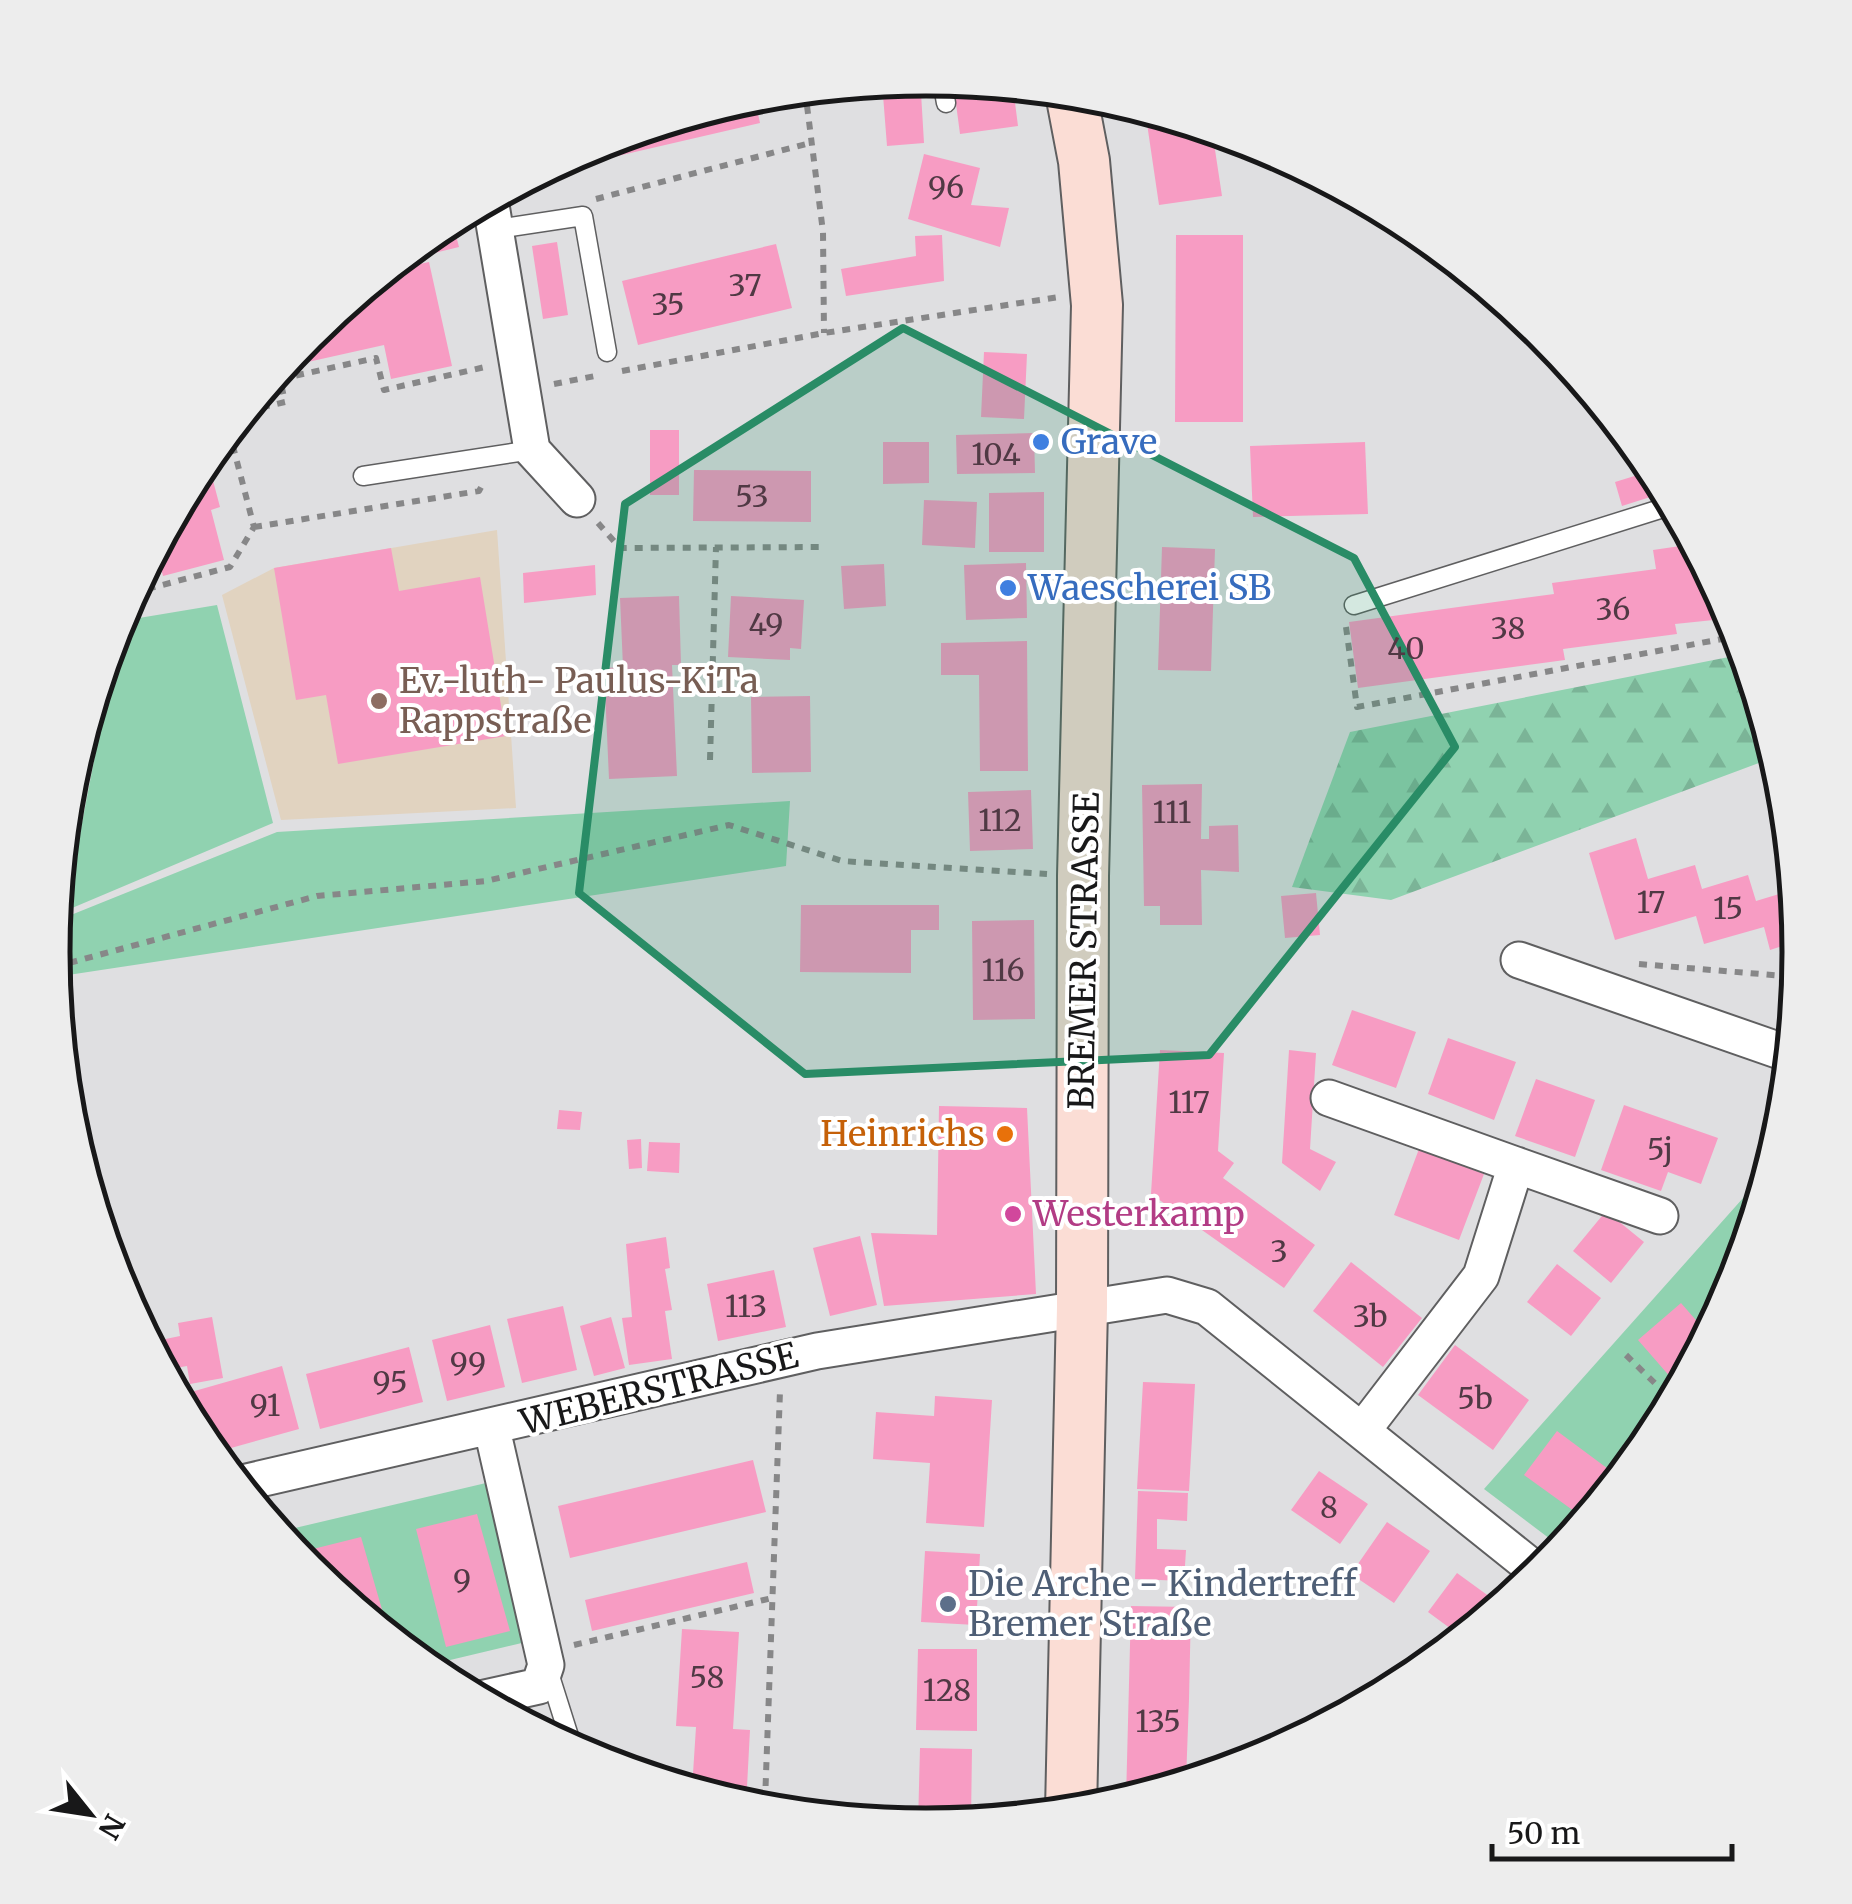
<svg xmlns="http://www.w3.org/2000/svg" width="1852" height="1904" viewBox="0 0 1852 1904" font-family="Merriweather,serif">
<style>
.education{fill:#e1d3c0}
.green{fill:#90d2b0}
.forest{fill:url(#forest-firs)}
.building{fill:#f79cc3}
.lines{fill:none;stroke-linecap:round;stroke-linejoin:round}
.lane-casing{stroke:#5f5f60;stroke-width:21}
.street-casing{stroke:#5f5f60;stroke-width:39}
.secondary-casing{stroke:#5f5f60;stroke-width:54}
.path{stroke:#878788;stroke-width:6;stroke-dasharray:8 8;stroke-linecap:butt}
.lane{stroke:#fff;stroke-width:18}
.street{stroke:#fff;stroke-width:35}
.secondary{stroke:#fbddd5;stroke-width:50}
.marked{fill:#298c66;fill-opacity:0.2;stroke:#298c66;stroke-width:8;stroke-linejoin:round}
.shop-dot{fill:#3f7fe0;stroke:#fff;stroke-width:4}
.education-dot{fill:#8d6e63;stroke:#fff;stroke-width:4}
.food-dot{fill:#e8710a;stroke:#fff;stroke-width:4}
.hotel-dot{fill:#d1479c;stroke:#fff;stroke-width:4}
.service-dot{fill:#5c6f8a;stroke:#fff;stroke-width:4}
.labels{text-anchor:middle;dominant-baseline:central;stroke-width:8;stroke-linejoin:round;paint-order:stroke}
.number-label{font-size:30px;fill:#503944}
.shop-label{font-size:35px;fill:#366cbe;stroke:#fff;text-anchor:start}
.education-label{font-size:35px;fill:#785e54;stroke:#fff;text-anchor:start}
.street-label{font-size:35px;fill:#181819;stroke:#fff}
.food-label{font-size:35px;fill:#c56008;stroke:#fff;text-anchor:end}
.hotel-label{font-size:35px;fill:#b23c85;stroke:#fff;text-anchor:start}
.service-label{font-size:35px;fill:#4e5e75;stroke:#fff;text-anchor:start}
.rim{fill:none;stroke:#181819;stroke-width:5}
</style>
<defs>
<pattern id="forest-firs" width="22" height="20" patternUnits="userSpaceOnUse" patternTransform="scale(2.5)"><rect width="22" height="20" fill="#90d2b0"/><path d="M5 1l3.5 6h-7zM16 11l3.5 6h-7z" fill="#7bb497"/></pattern>
</defs>
<rect width="100%" height="100%" fill="#dfdfe1"/>
<path class="education" d="M497,530L516,808L281,820L222,595L274,568Z"/>
<path class="green" d="M217,605L273,823L65,911L121,621Z
M790,801L786,866L55,977L56,921L277,832Z
M1768,1170L1733,1287L1652,1438L1562,1548L1484,1489Z
M486,1483L526,1642L425,1666L308,1569L278,1532Z"/>
<path class="forest" d="M1744,654L1775,757L1391,900L1292,887L1350,732Z"/>
<path class="building" d="M953,81L1013,87L1018,126L960,134Z
M921,93L924,143L887,146L883,95Z
M754,96L760,123L596,161L592,145Z
M1145,110L1212,130L1222,196L1159,205Z
M924,154L980,168L971,205L1009,208L1000,247L908,219Z
M452,220L459,247L426,255L423,240Z
M942,235L944,281L846,296L841,269L916,256L915,236Z
M1176,235H1243V422H1175Z
M557,242L568,315L543,319L532,246Z
M776,244L792,308L638,345L622,281Z
M429,262L452,366L391,379L384,345L281,368L309,334L384,272Z
M984,352L1027,354L1024,419L981,417Z
M650,430H679V495H650Z
M1034,433L1035,473L957,474L956,435Z
M883,442H929V483L883,484Z
M1365,442L1368,514L1253,517L1250,446Z
M207,458L220,507L211,510L224,560L163,576L156,549Z
M694,470L811,471V522L693,521Z
M1654,470L1666,492L1622,506L1615,482Z
M1044,492V552H989V493Z
M924,500L977,502L975,548L922,545Z
M1694,544L1733,618L1675,624L1677,634L1563,649L1565,660L1358,688L1349,622L1554,594L1552,583L1656,569L1653,550Z
M1162,547L1215,549L1211,671L1158,670Z
M391,548L399,591L480,577L506,736L338,764L326,695L296,700L274,568Z
M1026,563L1027,618L966,620L964,565Z
M884,564L886,606L844,609L841,566Z
M595,565L596,595L524,603L523,573Z
M679,596L681,665H672L677,776L609,779L604,668L623,667L620,598Z
M731,596L804,600L801,649L790,648V660L728,657Z
M1027,641L1028,771H980L979,675H941V643Z
M810,696L811,772L752,773L751,697Z
M1202,784L1201,839H1209V826L1238,825L1239,872L1201,870L1202,925H1160V906H1144L1142,785Z
M1031,790L1033,849L970,851L968,792Z
M1636,838L1648,879L1695,865L1702,889L1748,875L1756,901L1793,890L1798,941L1770,950L1764,927L1704,944L1696,916L1615,940L1589,853Z
M1316,893L1320,935L1285,938L1281,896Z
M801,905H939V930H911V973L800,972Z
M1034,920L1035,1019L973,1020L972,921Z
M1352,1010L1416,1032L1396,1088L1332,1065Z
M1448,1038L1516,1062L1494,1120L1428,1094Z
M1160,1050L1224,1053L1218,1151L1234,1163L1223,1178L1315,1245L1284,1288L1151,1194Z
M1289,1050L1316,1053L1310,1149L1336,1162L1320,1191L1282,1163Z
M1536,1079L1595,1100L1575,1157L1515,1136Z
M1624,1105L1718,1138L1701,1184L1668,1172L1661,1191L1601,1170Z
M939,1106L1027,1108L1036,1294L884,1306L871,1233L937,1235Z
M559,1110L582,1112L580,1130L557,1129Z
M641,1139L642,1168L629,1169L627,1140Z
M649,1142L680,1143L679,1173L647,1171Z
M1419,1149L1484,1174L1459,1240L1394,1215Z
M1606,1211L1644,1242L1611,1283L1573,1251Z
M860,1236L877,1305L830,1316L813,1248Z
M666,1237L670,1268L665,1269L672,1310L665,1311L672,1359L629,1365L622,1318L632,1317L626,1244Z
M1351,1262L1422,1318L1383,1367L1313,1311Z
M1557,1264L1601,1298L1571,1336L1527,1302Z
M774,1270L786,1327L718,1341L707,1284Z
M1681,1303L1708,1334L1679,1387L1638,1340Z
M563,1306L577,1370L522,1383L507,1319Z
M212,1317L223,1378L190,1384L187,1366L164,1370L142,1330L149,1329L151,1342L180,1336L178,1323Z
M611,1317L625,1368L594,1376L580,1326Z
M490,1325L505,1387L447,1401L432,1340Z
M1455,1345L1529,1400L1493,1450L1418,1395Z
M409,1347L423,1402L320,1429L306,1374Z
M282,1366L299,1429L213,1453L177,1396Z
M1143,1382L1195,1384L1189,1491L1137,1489Z
M935,1396L992,1400L984,1527L926,1523L930,1463L873,1459L876,1412L934,1416Z
M1557,1431L1619,1477L1585,1519L1524,1475Z
M753,1460L766,1512L570,1558L558,1506Z
M1319,1471L1368,1504L1340,1544L1291,1510Z
M1138,1491L1188,1493L1187,1521L1157,1519V1549L1186,1550L1184,1581L1135,1579Z
M477,1514L510,1631L446,1647L416,1529Z
M1387,1522L1430,1551L1394,1603L1351,1574Z
M361,1537L390,1637L304,1564L301,1552Z
M925,1551L980,1554L976,1625L921,1622Z
M747,1562L754,1593L592,1631L585,1600Z
M1457,1573L1501,1605L1462,1637L1428,1612Z
M1131,1606L1191,1607L1189,1699L1186,1781L1126,1800Z
M682,1629L739,1632L733,1729L750,1730L746,1806L692,1789L696,1727L676,1726Z
M918,1649H977V1731L916,1730Z
M920,1748L972,1749L971,1821L918,1825Z"/>
<g class="lines">
<g class="lane-casing">
<path id="lane" d="M942,80L946,103
M497,229L583,216L607,352
M363,476L532,450
M1354,605L1673,505
M549,1673L573,1749"/>
</g>
<g class="street-casing">
<path id="street" d="M490,199L532,450L577,499
M1519,960L1789,1054
M1329,1098L1516,1165L1481,1276L1362,1431
M1516,1165L1660,1216
M238,1484L817,1351L1167,1295L1207,1307L1539,1573
M480,1699L539,1686L546,1665L492,1429"/>
</g>
<g class="secondary-casing">
<path id="secondary" d="M1071,1811L1082,1307L1083,876L1097,305L1084,161L1071,93"/>
</g>
<path class="path" d="M805,90L823,232L824,333
M596,199L814,142
M622,371L824,333L1059,297
M554,384L600,375
M246,411L285,402L280,379L376,358L384,390L485,367
M598,523L620,548L823,547
M254,527L479,491L484,482
M132,593L230,567L254,527L229,431
M1346,627L1357,707L1738,636
M710,760L716,547
M1639,964L1797,977
M54,967L317,896L486,881L729,825L842,861L1047,874
M1745,1233L1748,1236
M1626,1355L1672,1400
M574,1645L772,1598
M765,1802L780,1391"/>
<use href="#lane" class="lane"/>
<use href="#street" class="street"/>
<use href="#secondary" class="secondary"/>
</g>
<path class="marked" d="M903,328L1354,558L1455,747L1209,1055L805,1074L579,893L625,504Z"/>
<g class="shop-dot">
<circle cx="1041" cy="442" r="10"/>
<circle cx="1008" cy="588" r="10"/>
</g>
<circle class="education-dot" cx="379" cy="701" r="10"/>
<circle class="food-dot" cx="1005" cy="1134" r="10"/>
<circle class="hotel-dot" cx="1013" cy="1214" r="10"/>
<circle class="service-dot" cx="948" cy="1604" r="10"/>
<g class="labels">
<g class="number-label">
<text x="946" y="187">96</text>
<text x="745" y="285">37</text>
<text x="668" y="304">35</text>
<text x="996" y="454">104</text>
<text x="752" y="496">53</text>
<text x="1613" y="609">36</text>
<text x="766" y="624">49</text>
<text x="1508" y="628">38</text>
<text x="1406" y="648">40</text>
<text x="1172" y="812">111</text>
<text x="1000" y="820">112</text>
<text x="1651" y="902">17</text>
<text x="1728" y="908">15</text>
<text x="1003" y="970">116</text>
<text x="1189" y="1102">117</text>
<text x="1660" y="1149">5j</text>
<text x="1279" y="1251">3</text>
<text x="746" y="1306">113</text>
<text x="1370" y="1316">3b</text>
<text x="468" y="1363">99</text>
<text x="390" y="1382">95</text>
<text x="1475" y="1398">5b</text>
<text x="265" y="1405">91</text>
<text x="1329" y="1507">8</text>
<text x="462" y="1580">9</text>
<text x="707" y="1677">58</text>
<text x="947" y="1690">128</text>
<text x="1158" y="1721">135</text>
</g>
<g class="shop-label">
<text x="1061" y="442">Grave</text>
<text x="1028" y="588">Waescherei SB</text>
</g>
<g class="education-label">
<text x="399" y="681">Ev.-luth- Paulus-KiTa<tspan x="399" dy="40">Rappstraße</tspan></text>
</g>
<g class="street-label">
<text transform="translate(1084 951) rotate(-89)">BREMER STRASSE</text>
<text transform="translate(659 1389) rotate(-14)">WEBERSTRASSE</text>
</g>
<g class="food-label">
<text x="985" y="1134">Heinrichs</text>
</g>
<g class="hotel-label">
<text x="1033" y="1214">Westerkamp</text>
</g>
<g class="service-label">
<text x="968" y="1584">Die Arche - Kindertreff<tspan x="968" dy="40">Bremer Straße</tspan></text>
</g>
</g>
<path d="M0 0H1852V1904H0ZM70 952a856 856 0 1 1 1712 0a856 856 0 1 1-1712 0Z" fill="#ededed" fill-rule="evenodd"/>
<path class="rim" d="M70 952a856 856 0 1 1 1712 0a856 856 0 1 1-1712 0Z"/>
<g transform="translate(90 1814) rotate(120)" stroke="#ffffff" stroke-width="8" paint-order="stroke">
<path d="M0-8L18 38L0 25L-18 38Z" fill="#181819"/>
<text y="-15" font-size="28" font-weight="bold" text-anchor="middle" fill="#181819">N</text>
</g>
<path d="M1492 1844v15h240v-15" fill="none" stroke="#181819" stroke-width="5"/>
<text x="1507" y="1844" font-size="30" fill="#181819" stroke="#ffffff" stroke-width="8" paint-order="stroke">50 m</text>
</svg>
